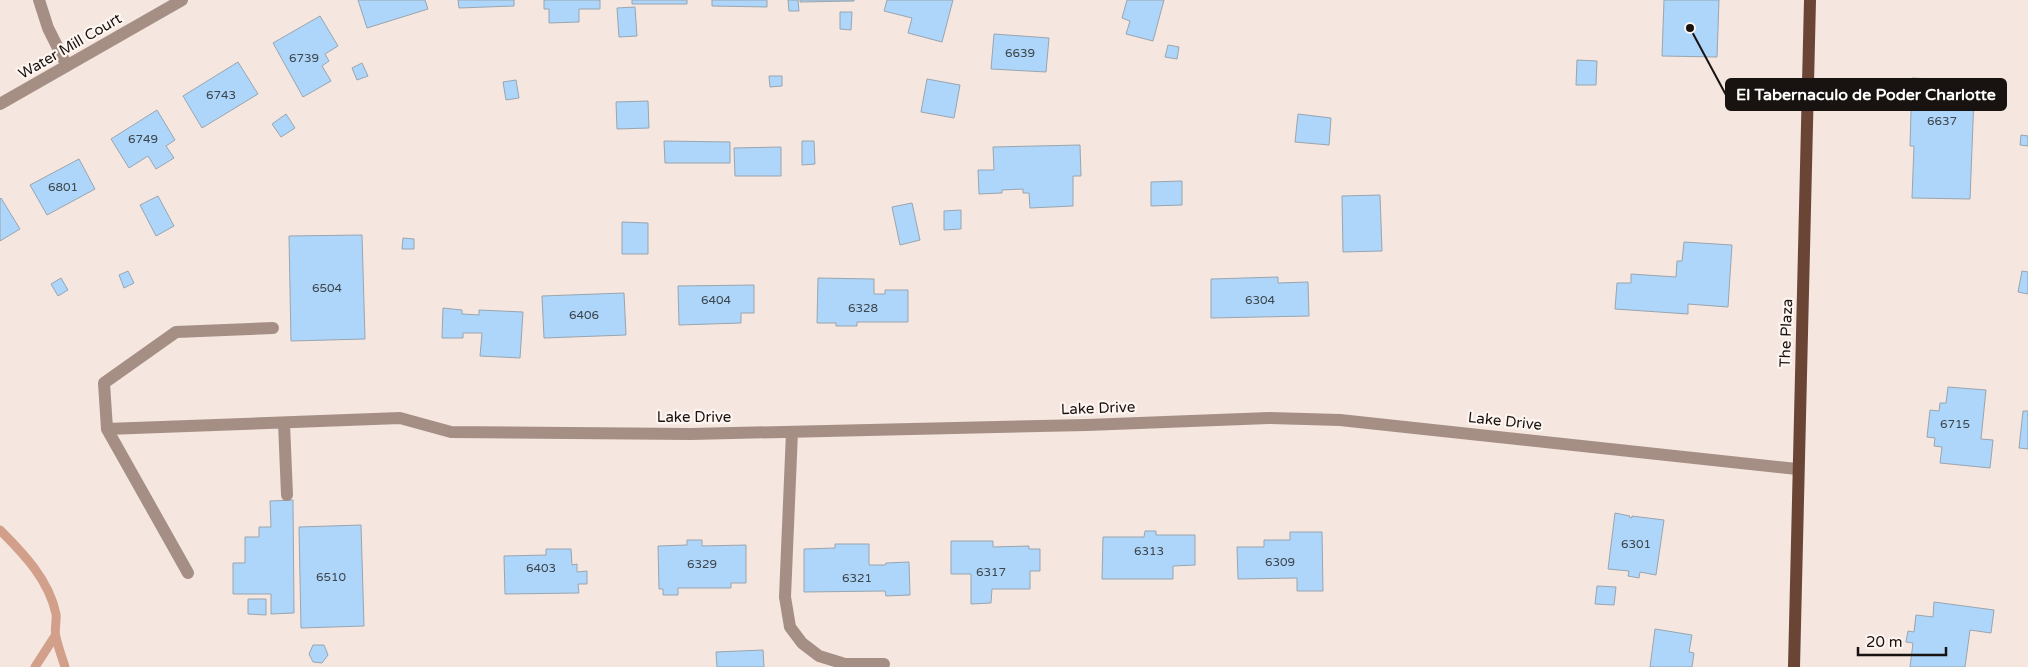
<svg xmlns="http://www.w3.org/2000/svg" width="2028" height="667" viewBox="0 0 2028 667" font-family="'Varela Round',sans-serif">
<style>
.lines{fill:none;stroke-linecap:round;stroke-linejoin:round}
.stream{stroke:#d2a08a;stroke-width:9}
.building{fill:#add6fa;stroke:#9aa5ae}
.minor{stroke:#a58f85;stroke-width:12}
.major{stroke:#6a4535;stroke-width:12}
.labels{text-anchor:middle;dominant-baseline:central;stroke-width:4.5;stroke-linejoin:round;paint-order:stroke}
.number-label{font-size:12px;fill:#3d444a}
.street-label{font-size:15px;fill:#181310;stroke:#fef5f1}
.leader{fill:none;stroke:#181310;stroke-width:2}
.callout-dot{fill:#181310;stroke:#fef5f1;stroke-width:2}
.callout{fill:#181310;stroke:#181310;stroke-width:2}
.callout-label{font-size:16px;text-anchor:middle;font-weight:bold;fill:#fff}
</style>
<rect width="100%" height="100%" fill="#f5e6e0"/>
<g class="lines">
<path class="stream" d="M0,530C24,554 49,580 56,614C57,621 54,630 56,637C58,647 62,657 65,667
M35,667L55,636"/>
</g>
<path class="building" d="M358,0H425L428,9L367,28Z
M458,0H514V6L459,8Z
M544,0H600V9H579V22L549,23V9H544Z
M632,0H687V4H632Z
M712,0H767V7L712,6Z
M788,0H798L799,11H789Z
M800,0H854V1L800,2Z
M887,0H953L942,42L908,33L912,18L884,11Z
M1127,0H1164L1153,41L1126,34L1130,21L1122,18Z
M1664,0H1719L1717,57L1662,56Z
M635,7L637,36L619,37L617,8Z
M840,12H852L851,30L840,29Z
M320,16L338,46L325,54L329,61L322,66L331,81L303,97L273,43Z
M994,34L1049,38L1046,72L991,69Z
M1168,45L1179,47L1177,59L1165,57Z
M1577,60L1597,61L1596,85H1576Z
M238,62L258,94L202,128L183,96Z
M362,63L368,76L357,80L352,68Z
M769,76H782V86L770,87Z
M1912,78L1955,80L1954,96L1974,97L1970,199L1912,198L1914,146H1910Z
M927,79L960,85L954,118L921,112Z
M516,80L519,98L506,100L503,82Z
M648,101L649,128L617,129L616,102Z
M157,110L175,140L166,146L174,158L156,169L148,156L129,168L111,139Z
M286,114L295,128L281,137L272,124Z
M1298,114L1331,118L1329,145L1295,142Z
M2021,135L2028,136V146L2020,145Z
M664,141L730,142V163H665Z
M802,141H814L815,164L802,165Z
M1080,145L1081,176H1073V206L1030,208L1029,193H1023V189L1002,190V193L979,194L978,170H994L993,147Z
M781,147V176H735L734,148Z
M79,159L95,189L47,215L30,185Z
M1182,181V205L1151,206V182Z
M1380,195L1382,251L1343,252L1342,196Z
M158,196L174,226L156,236L140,205Z
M1,198L20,229L0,241V199Z
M912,203L920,240L900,245L892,207Z
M961,210V229L944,230V211Z
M622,222L648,223V254H622Z
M362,235L365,339L291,341L289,236Z
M403,238L414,239V249H402Z
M1684,242L1732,245L1728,307L1688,304V314L1615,309L1617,283H1631V274L1676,277L1677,261H1682Z
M128,271L134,283L124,288L119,275Z
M2022,271L2028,272V294L2018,292Z
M1278,277V283L1308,282L1309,316L1211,318V279Z
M61,278L68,290L58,296L51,284Z
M818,278L874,279V294H885V290H908V322H857V326H836V323H817Z
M754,285V313H741V323L679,325L678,286Z
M624,293L626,335L544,338L542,296Z
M443,308L462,310V314L479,315V310L523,312L520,358L480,356L482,333H463V338H442Z
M1948,387L1986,390L1981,439L1993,440L1990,468L1940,463L1942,447L1934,446L1935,438L1927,437L1930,410L1939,411L1940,403H1946Z
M2023,411H2028V449L2019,448Z
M293,500L294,613L271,614V594H233V563H245V537H259V527H271L270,501Z
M1615,513L1630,516L1629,517L1632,518V516L1664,520L1656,575L1640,572L1639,578L1628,576L1629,571L1608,569Z
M361,525L364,626L301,628L299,527Z
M1145,531H1156V535H1195V565L1173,566V579H1102L1103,537H1144Z
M1290,532H1322L1323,591H1297V578L1238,579L1237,547H1264V540H1290Z
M687,540H702V546L746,545V583H731V588H678V595H663V589H659L658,546L687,545Z
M951,541H993V547L1029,546V549H1040V571H1030V589H992L991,603L971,604V574H951Z
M835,544H869V565H885L886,563L909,562L910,595L886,596L885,591L804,592V549L835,548Z
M546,549H571L572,565L577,564V572L587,571V584H578L579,593L505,594L504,556L546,555Z
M1597,586L1616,587L1614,605L1595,604Z
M248,599H266V615L248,614Z
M1934,602L1994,610L1991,633L1970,630L1965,667H1910L1913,643L1906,642L1908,631L1914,632L1916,615L1933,617Z
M1655,629L1692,635L1689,652L1694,653L1692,667H1650Z
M313,645H324L328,655L322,663L313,662L309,654Z
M763,650L764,667H717L716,652Z"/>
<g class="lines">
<path class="minor" d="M39,0L48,28L67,66
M0,104L182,0
M284,423L287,495
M107,429L400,418L451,432L691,434L1087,425L1269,418L1340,420L1797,469
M792,432L785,597L790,627L802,643L819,656L845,664H884
M188,573L107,429L104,383L176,332L273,328"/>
<path class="major" d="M1794,667L1810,0"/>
</g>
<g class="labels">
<g class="number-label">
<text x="1020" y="53">6639</text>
<text x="304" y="58">6739</text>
<text x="221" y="95">6743</text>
<text x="1942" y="121">6637</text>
<text x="143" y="139">6749</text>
<text x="63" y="187">6801</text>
<text x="327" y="288">6504</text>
<text x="716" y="300">6404</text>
<text x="1260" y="300">6304</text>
<text x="863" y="308">6328</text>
<text x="584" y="315">6406</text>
<text x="1955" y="424">6715</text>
<text x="1636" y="544">6301</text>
<text x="1149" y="551">6313</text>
<text x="1280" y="562">6309</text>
<text x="702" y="564">6329</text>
<text x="541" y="568">6403</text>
<text x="991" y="572">6317</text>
<text x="331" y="577">6510</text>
<text x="857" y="578">6321</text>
</g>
<g class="street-label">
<text transform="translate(70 46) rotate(-30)">Water Mill Court</text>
<text transform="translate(1786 333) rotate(-88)">The Plaza</text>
<text transform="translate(1098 408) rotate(-2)">Lake Drive</text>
<text x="694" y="417">Lake Drive</text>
<text transform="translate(1505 421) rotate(6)">Lake Drive</text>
</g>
</g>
<path class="leader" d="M1690 28L1726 95"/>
<circle class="callout-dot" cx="1690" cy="28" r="5"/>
<rect class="callout" x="1726" y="79" width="280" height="31" rx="5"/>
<g class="callout-label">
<text x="1866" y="100">El Tabernaculo de Poder Charlotte</text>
</g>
<path d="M1858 647v8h88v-8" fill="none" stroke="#181310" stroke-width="2.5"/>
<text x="1866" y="647" font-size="15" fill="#181310" stroke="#fef5f1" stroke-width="4" paint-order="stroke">20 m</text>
</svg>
